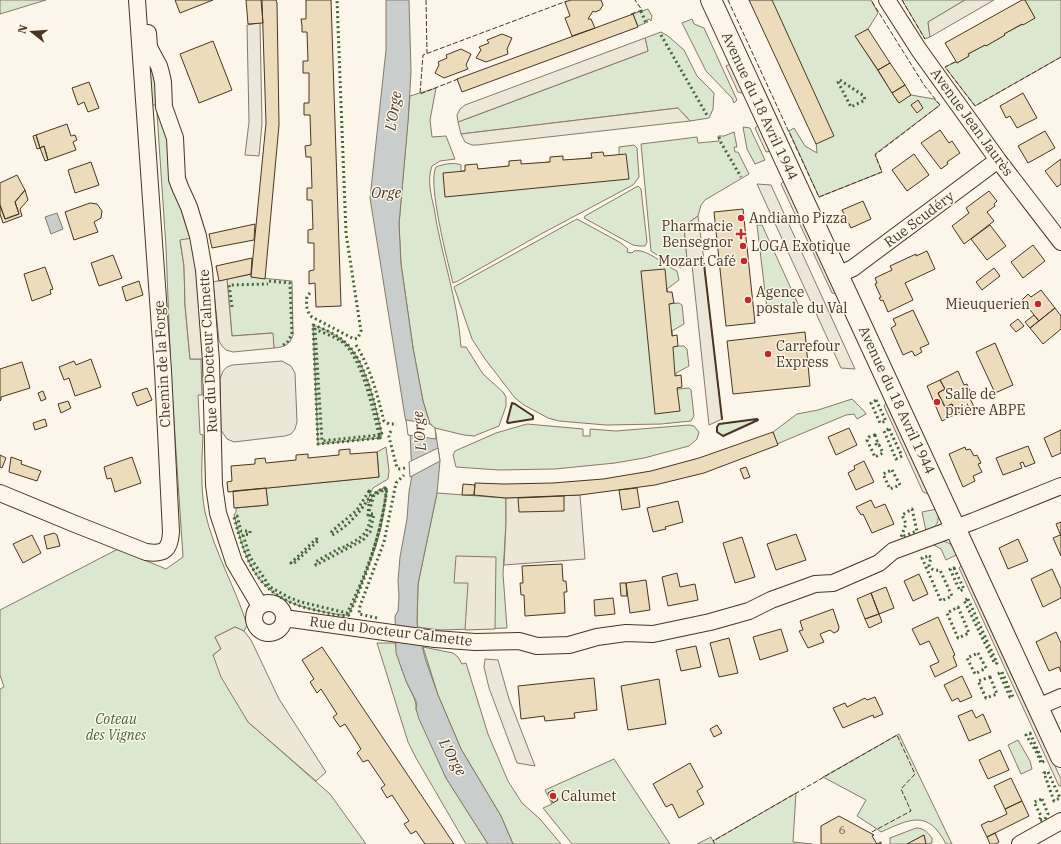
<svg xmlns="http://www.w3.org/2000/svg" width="1061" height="844" viewBox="0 0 1061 844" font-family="'IBM Plex Serif',serif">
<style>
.green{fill:#dce7d0;stroke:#887966}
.parking{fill:#ede7d9;stroke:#887966}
.water{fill:#c9cecd;stroke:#887966}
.pier{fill:#fbf6e9;stroke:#887966}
.building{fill:#ecdcbc;stroke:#4a3520}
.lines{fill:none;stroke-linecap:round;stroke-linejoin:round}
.minor-casing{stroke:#4a3520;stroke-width:18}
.tertiary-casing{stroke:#4a3520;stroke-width:22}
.minor{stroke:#fbf6e9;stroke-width:16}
.tertiary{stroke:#fbf6e9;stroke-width:20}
.hedge{stroke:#436837;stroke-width:3;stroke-dasharray:2 3;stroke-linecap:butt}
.fence{stroke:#4a3520;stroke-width:1;stroke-dasharray:5 2;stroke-linecap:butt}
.wall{stroke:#4a3520;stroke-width:2}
.poi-dot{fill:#c62828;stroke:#fbf6e9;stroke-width:1.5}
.labels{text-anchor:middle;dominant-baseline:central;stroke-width:3;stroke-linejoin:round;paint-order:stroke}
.number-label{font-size:12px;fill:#725f47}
.street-label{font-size:14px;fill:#4a3520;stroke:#fbf6e9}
.poi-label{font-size:14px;fill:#4a3520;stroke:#fbf6e9;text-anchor:start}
.park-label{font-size:14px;font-style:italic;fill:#436837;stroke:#fbf6e9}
.water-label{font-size:15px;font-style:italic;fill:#4a3520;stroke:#fbf6e9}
</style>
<rect width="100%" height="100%" fill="#fbf6e9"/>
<path class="green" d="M0,0H46L0,14Z
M763,0H871L878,13L868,29L856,37L898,102L911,95L934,99L940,105L875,154L882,172L819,197L789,131L794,128L805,146L817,153L816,142Z
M902,0H965L928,22L930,37L925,39Z
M1025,0H1061V57L975,106L945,67L955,62L957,63L969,56L968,54L985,45L986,46L1005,35L1004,34L1035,18Z
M648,9L652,16L651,21L649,19L647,20L648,22L638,26L633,14Z
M692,19L694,24L704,28L737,100L734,103L732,98L706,71L682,23Z
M661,32L668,36L684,50L697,76L714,93L713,109L709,118L690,121L678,108L461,134L458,122L648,51L645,38Z
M149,64L157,80V105H150Z
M436,88L430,120L432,137L446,136L455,159L440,161L432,166C427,179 431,195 434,208C441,255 458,300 461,347H466L483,374L503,392L506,397V406L499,426L474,436L464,435L435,428L430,424L423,401L413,348L401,264L399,224L410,96Z
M157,113H159L167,131L171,186L186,217L192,238L180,241L184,266L185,305L190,359H201L202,395H198L200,434L203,435C202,460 200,487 205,512C214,552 235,586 247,625L244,631L235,627L215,637L221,649L213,655L248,722L330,794L366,844H0V689L4,687L0,675V610L118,549L166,569L183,557L171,375L166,247Z
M743,127L750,128L765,160L755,164L747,149Z
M734,132L737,147H734L735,152H738L749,174L705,200L701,205L698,216L684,226L687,259L683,260V266L681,267V268L668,262L651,251L641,144L697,137L698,143L719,141L718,136H724Z
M634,145L637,148L639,177L633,185L541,234L458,281L453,283C448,263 427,182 436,167C443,164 455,162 461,165V171L619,155V147Z
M638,186L641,189L647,242L645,246H639L633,245L584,218L585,216Z
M577,219L621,243L628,249L627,252L632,253L634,251C647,248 665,266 677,271L679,280L667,289L669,304L679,303L682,305L684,324L672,331L674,346H684L687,349L689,366L676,373L677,389L689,388L691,390L694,416L691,421L661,424L606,425L559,421L548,418L524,405L515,398L485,359L472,339L454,287Z
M757,225H762L799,306L767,309Z
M251,274V277L292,281L293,335C290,345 284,347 274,348L272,333L232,336L227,279Z
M313,325C325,329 340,336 349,346C367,366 376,409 382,435L380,438L318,444Z
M852,399L864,411L866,414L857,419L854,414L846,415L777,444L773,432L797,414L818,410Z
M512,403L515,404L533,416V419L508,423L507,422Z
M757,419L758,420L723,436L717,432V427L719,424Z
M527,424L583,429V436H590V429L616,431L689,425L694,426L699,432L697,439L689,446L644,458L615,463L555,469L499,470L456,467L453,455L455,451L496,433Z
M386,447L389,471L388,479L373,488L367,502L369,503C372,495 377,488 387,488L381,528L375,549L349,615C339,616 328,612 319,611C260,599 247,569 234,515L236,512V508L268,505L266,488L379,477L377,452Z
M437,493L506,498V523L503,574L507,628L440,630L417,627L418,584Z
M937,509C940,521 938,527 926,531L922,512Z
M939,541C950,541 953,546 958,554L946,560L941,549L932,544Z
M377,643H395C397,656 401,668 406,680C409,690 417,699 416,709L446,778L488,844H466L416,758L408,742Z
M423,647L453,653L458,657L462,664L466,663L488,734L508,781L522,803L540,819L561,844H513L501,816L461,749L438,695Z
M899,734L952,844H946C928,809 910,819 881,832L877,829L857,816L866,800L823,777Z
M1018,740L1030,761L1032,769L1021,774L1008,745Z
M614,759L670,844H572L543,808L552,804L545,790Z
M796,793L793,842L812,844H697L711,837L713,841Z
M916,828C924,828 927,832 932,838V843L926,844L924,835L907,844H890V838Z"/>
<path class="parking" d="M965,0H994L930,37L928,22Z
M260,23L262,124L259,156L245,155L249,122L247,25Z
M645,38L648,51L458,122L457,115L460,109L465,105Z
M731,64L745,94L738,92L726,66Z
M678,108L690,121L477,145H472L465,142L461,134Z
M759,125L771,151L766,152L755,128Z
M785,180L837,294L832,293L781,184Z
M757,184L771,185L855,369L841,368Z
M698,216L704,260L698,259H687L684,226Z
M192,238L197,262L206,359H190L185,305L184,266L180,240Z
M704,264L722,419L709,425L692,265Z
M227,279L232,336L273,333L274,348L233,352L226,350L222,346L219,341L213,282Z
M282,361L291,366L295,373L297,422L295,429L291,434L285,436L234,442L227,439L221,430L220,379L223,371L227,367L232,365Z
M887,401L931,495L923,492L884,406Z
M580,495L585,559L504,565L506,523V498Z
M456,556L496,557L495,629L465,630L468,583H454Z
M962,565L1061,779V786H1059L959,568Z
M235,627L244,631L251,640L279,699L326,772L316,781L248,722L221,677L213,655L221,649L215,637Z
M485,659L498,660L509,699L535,766L517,763L489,688L484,667Z"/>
<path class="water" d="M386,0H409L411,72L408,122L399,224L401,264L413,348L423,401L430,424L435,428L440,461L437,493L418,584L417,624L425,658L438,695L461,749L501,816L513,844H488L446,778L419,719L416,709L417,703L406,681L396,653L395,616L398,611L399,597L398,581L400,557L407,519L409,492L412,475L410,433L405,417L370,198L386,50Z
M57,213L63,229L51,234L45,217Z"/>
<path class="pier" d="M406,420L430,424L435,428L436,439L408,435Z
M438,448L440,461L410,477L409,462Z"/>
<path class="building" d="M175,0H213L180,13Z
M246,0H261L263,23L248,24Z
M262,0H276L277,3L279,125L265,279L251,277L266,123Z
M306,0H331L341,306L316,307L315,283L309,284V271L314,270V243H308V230L313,229L312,200H307V188H312L311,157H306L305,146L311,145L310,115H304V103H309V73H303V61H308L307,32H302V26L301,19H306Z
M571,0H601L603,5L600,10L595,12L593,11L588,19H591L595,28L572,36L565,18L570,16L565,2Z
M749,0H772L834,136L816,144Z
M1022,0H1025L1035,18L1023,25L1022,24L1004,34L1005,35L986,46L985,45L968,54L969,56L957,63L945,43Z
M633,14L638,27L462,92L457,79Z
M868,29L890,63L878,70L855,36Z
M502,34L512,38L507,49L508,54L486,62L476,58L481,50L479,47L489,43L487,40Z
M213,41L232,90L199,103L180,54Z
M461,49L471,54L466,65L468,69L444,78L435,73L439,65L438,62L447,58L446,55Z
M890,63L905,85L892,93L878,70Z
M89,82L99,108L88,112L84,102L78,105L72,88Z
M905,85L911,95L899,103L892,93Z
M1023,93L1037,118L1017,128L1010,116L1006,118L1000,106Z
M918,100L923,108L917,113L911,105Z
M67,124L71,136L75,135L77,140L73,142L76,150L48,160L44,146L40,148L36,135Z
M940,130L949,143L952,141L960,153L947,162L948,164L941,169L921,143Z
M1045,131L1055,148L1028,163L1018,146Z
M36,135L40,148L37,149L33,136Z
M44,146L48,160L45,161L40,148Z
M603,152L604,156L626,154L629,179L445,197L443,173L465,171V165L477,164L478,169L509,166V161L521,160V164L550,162V157L563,156V160L592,158L591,153Z
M914,154L929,175L907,191L892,170Z
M1061,159V184L1057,187L1045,171Z
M91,162L99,185L75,193L68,170Z
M17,175L25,190L15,202L19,214L5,219L0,205V183Z
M25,190L28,200L20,209L22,216L3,223L0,214V205L5,219L19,214L15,202Z
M989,191L997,201L994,204L995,206L987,212L994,221L964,244L952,226L969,213L966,208Z
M863,201L871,219L851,228L842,210Z
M90,203L97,204L102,211L101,218L94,222L98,232L74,240L65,212Z
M743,209L755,323L726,326L714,212Z
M255,224L254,240L212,248L209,234Z
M990,225L1006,246L987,260L971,239Z
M1033,245L1045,261L1023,278L1011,262Z
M927,251L935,269L905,283L913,300L888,312L883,300L881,301L879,298L881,297L875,284L877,283L875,278L892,270L890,266L916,254V256Z
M113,255L122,278L99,286L91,263Z
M252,258L251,274L219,281L216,266Z
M45,267L53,289L50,290L51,294L32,301L24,274Z
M994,268L1000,276L982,290L976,282Z
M665,269L667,292H672L673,298L674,303L669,304L672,336L677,335L678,346L673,347L675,376L681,375L682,387L677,388L680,411L655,414L641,271Z
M139,281L143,295L126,301L122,287Z
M1041,290L1055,308L1039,321L1022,300L1028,294L1031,297Z
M1055,308L1061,316V329L1043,344L1030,328Z
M913,310L929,344L920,348L922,352L915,356L912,351L903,355L891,328L896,325L893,319Z
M1034,315L1039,321L1030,328L1025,322Z
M1018,319L1024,326L1016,332L1010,325Z
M805,332L810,386L733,394L727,341Z
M995,343L1013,385L995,393L976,352Z
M91,359L101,387L75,396L69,378L64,380L59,367L74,361L76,365Z
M22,362L30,388L1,397V400L0,401V369Z
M958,371L964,385L967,384L970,391L967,392L974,407L956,414L952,404L945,407L938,393L945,389L940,380Z
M940,380L945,389L938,393L945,407L952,404L956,414L942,421L927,386Z
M147,388L152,400L137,406L132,393Z
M43,391L46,399L41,401L38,393Z
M68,401L71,408L61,413L58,404Z
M45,419L47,426L35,430L33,423Z
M849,428L857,445L836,455L828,437Z
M1061,430V453L1052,457L1044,438Z
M773,432L778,445L704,473L655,485L580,495L506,498L474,495L475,483L504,484L553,483L603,479L651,471L699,458Z
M1028,446L1035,463L1025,467L1023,462L1020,463L1022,468L1003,475L996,458Z
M965,447L966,450L970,449L974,456L977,455L981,463L978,464L982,472L973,476L975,481L963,487L949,454Z
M350,449V454L377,452L379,477L228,492L227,482L232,481L231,466L255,464V459L265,458L266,463L296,460V455L308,454V458L339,455V450Z
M0,455L6,458L2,468L0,467Z
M11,457L22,461L21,464L41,471L37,481L9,472Z
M132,457L141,483L115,492L111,478L107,479L104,467Z
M864,461L874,482L856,490L848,473L855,469L854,466Z
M746,467L750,477L744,479L740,469Z
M463,484L475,485L474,495H462Z
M266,488L268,505L234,508L233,491Z
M637,488L640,507L622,510L619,490Z
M564,496V511L519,512L518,498Z
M871,500L875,508L885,504L894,524L872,533L863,514L861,515L856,507Z
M678,501L683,522L665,527L666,529L653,532L647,508Z
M1061,522V536L1056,524Z
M54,533L57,535L60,546L47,549L44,536Z
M796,534L806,560L776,570L767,544Z
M32,535L41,553L23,563L13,544Z
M1060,535L1061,536V556L1053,538Z
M742,537L755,577L735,583L723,543Z
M1018,539L1028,561L1008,569L999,548Z
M562,564L563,581H566L567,592H564L565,613L525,616L524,595H521L520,583H523L522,566Z
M1052,569L1061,589V598L1043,607L1031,579Z
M677,573L680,587L695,584L698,600L668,606L662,577Z
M919,574L928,594L913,601L904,581Z
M646,580L650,610L630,613L626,583Z
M620,583H626L627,596H621Z
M886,587L894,608L879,614L871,593Z
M871,593L879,614L865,619L857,599Z
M613,598L615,614L595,616L594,600Z
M833,609L839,627L838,631L834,633L830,630L820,634L824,642L808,648L799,631L803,630L800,621Z
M879,614L882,622L869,628L865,619Z
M938,617L955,655L953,656L957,666L935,677L930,666L939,662L929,641L920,645L912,629Z
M781,629L788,651L760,660L753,637Z
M1056,632L1061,643V672L1059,667L1049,671L1036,642Z
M729,638L738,673L719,677L710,643Z
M696,646L701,667L681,671L676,650Z
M322,647L454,844H425L416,831L411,834L404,824L409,821L392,795L387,798L381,788L385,785L368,760L363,762L357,753L361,749L345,724L340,727L333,717L337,714L321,689L317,693L310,682L314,679L302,660Z
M962,676L972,697L960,702L958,698L952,701L944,685Z
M594,678L597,710L574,713L575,718L545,721L544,716L521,719L518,686Z
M659,679L666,724L628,730L621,686Z
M875,697L883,714L874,718L873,715L843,728L833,708L845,703L847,707L865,698L867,700Z
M972,710L976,718L983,714L991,732L969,741L958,716Z
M717,725L722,733L714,737L710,729Z
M1000,750L1009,770L988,779L979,760Z
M690,763L703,787L697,791L704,804L679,818L672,804L666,807L653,784Z
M1011,778L1022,801L1005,809L994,786Z
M553,790L558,800L553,803L548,793Z
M1022,801L1029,816L987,837L981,825L989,821L990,822L1007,814L1005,809Z
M839,816L874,835L872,836L877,844L881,842V844H821V826Z
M995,833L999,842L996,844H990L987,837Z
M924,835L926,844H907Z"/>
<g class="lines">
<g class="minor-casing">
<path id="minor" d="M887,0L919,50L998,160L1061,242
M148,33L149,47L152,53L159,66L161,73L163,82L164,107L175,138L177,179L180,187L189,207L198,236L204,270L211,361L214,485L218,513L234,562L260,606
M838,275L853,268L998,160
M0,493L75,524L146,552C165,555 170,549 171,532L163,371L137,0
M254 618a15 15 0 1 1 30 0a15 15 0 1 1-30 0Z
M284,618L435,639L475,642L519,641L537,646L569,645L597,637L626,633L653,634L710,622L749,611L771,600L815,584L833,583L879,563L893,551L974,521L1061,486
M1038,707L1061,697
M1020,844L1061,821"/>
</g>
<g class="tertiary-casing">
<path id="tertiary" d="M711,0L1061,757"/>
</g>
<use href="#minor" class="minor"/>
<use href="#tertiary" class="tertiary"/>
<path class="hedge" d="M641,11L646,23
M661,35L708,117
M840,80L864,96L865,100L851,107L838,82Z
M719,137L720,141L741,177
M269,281L290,283L292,334L287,343L281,346
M310,293L307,296C306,304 306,311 312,317L354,339L358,338L361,331L360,325L346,233L337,0
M232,307L229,285L268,284
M313,325C325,329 340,336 349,346C367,366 376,409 382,435L380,438C373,412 363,357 341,341C333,336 323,333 315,329L322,441L379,435L380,438L318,444Z
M356,345C371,369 377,394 384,421L389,424H397
M876,400L886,421L880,423L871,403Z
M889,429L902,456L896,459L884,431Z
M391,431L389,434V437L397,468L400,469L405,468
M875,435L877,441L875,442L877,446L879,445L883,453L875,457L867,440L869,437Z
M892,470L900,485L890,489L883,474Z
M384,488H386L387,489C380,536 368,572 349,615C338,617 325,612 315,610C260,598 247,567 234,517L237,516L241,531H250V534L243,535L250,557L270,587L290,598L301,602L347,613C364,580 385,525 386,489L374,495L368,515L369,504L373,494Z
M369,491L372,493C362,510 349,526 332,535L331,534L332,531L357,510Z
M912,509L917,531L901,537L906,524L902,515Z
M371,514H374L370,532L363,540L316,565L315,562L342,547H346V546C364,536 368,534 371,514Z
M316,539L319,540L293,564L291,563Z
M929,556L931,557L929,565C931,570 935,571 940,570L952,596L941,601L922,558Z
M954,568L964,589L960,591L950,569Z
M968,599L997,663L995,664L964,600Z
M958,607L969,633L958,638L947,613Z
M377,618L359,614L360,606L384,542L396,483L404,475
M978,653L986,668L975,674L967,658Z
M1002,672L1013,697H1010L999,673Z
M990,677L997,694L986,698L978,681Z
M1030,733L1043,762L1041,763L1037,753L1026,735Z
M1048,772L1060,798L1054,801L1044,773Z
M1042,799L1048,814L1045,819L1039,821L1041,816L1034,802Z"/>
<path class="fence" d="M426,0L427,53
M728,0L819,197L882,172L875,155L940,105L924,85L871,0
M902,0L925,39
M631,14L642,10L635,0
M955,62L945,67L975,106L1061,57
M458,79L420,94L423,55L567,1
M715,844L713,841L897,735L915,774L901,789L911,811L870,833"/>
<path class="wall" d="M704,264L722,419
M512,403L515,404L533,416V419L508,423L507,422Z
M757,419L758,420L723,436L717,432V427L719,424Z"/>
</g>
<g class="poi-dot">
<circle cx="741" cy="218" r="4"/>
<path d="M739 228h4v4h4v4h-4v4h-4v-4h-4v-4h4z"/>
<circle cx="743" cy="246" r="4"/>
<circle cx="744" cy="261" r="4"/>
<circle cx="748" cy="300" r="4"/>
<circle cx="1038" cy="304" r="4"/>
<circle cx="768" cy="354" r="4"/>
<circle cx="937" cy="402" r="4"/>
<circle cx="553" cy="796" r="4"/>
</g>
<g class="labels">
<g class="number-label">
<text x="842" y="829">6</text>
</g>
<g class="street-label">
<text transform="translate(760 106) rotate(65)">Avenue du 18 Avril 1944</text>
<text transform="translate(972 122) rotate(54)">Avenue Jean Jaurès</text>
<text transform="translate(919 219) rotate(-37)">Rue Scudéry</text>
<text transform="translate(208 351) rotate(-93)">Rue du Docteur Calmette</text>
<text transform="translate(162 364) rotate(-93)">Chemin de la Forge</text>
<text transform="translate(897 400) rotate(65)">Avenue du 18 Avril 1944</text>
<text transform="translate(391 631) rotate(7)">Rue du Docteur Calmette</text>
</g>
<g class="poi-label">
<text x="749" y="218">Andiamo Pizza</text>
<text x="733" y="226" text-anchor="end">Pharmacie<tspan x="733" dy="16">Bensegnor</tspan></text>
<text x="751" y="246">LOGA Exotique</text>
<text x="736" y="261" text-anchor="end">Mozart Café</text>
<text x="756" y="292">Agence<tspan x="756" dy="16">postale du Val</tspan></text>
<text x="1030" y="304" text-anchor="end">Mieuquerien</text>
<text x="776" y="346">Carrefour<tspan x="776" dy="16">Express</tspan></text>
<text x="945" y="394">Salle de<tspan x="945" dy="16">prière ABPE</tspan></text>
<text x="561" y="796">Calumet</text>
</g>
<g class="park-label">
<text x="116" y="719">Coteau<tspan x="116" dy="16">des Vignes</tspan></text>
</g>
<g class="water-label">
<text transform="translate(393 111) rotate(-81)">L'Orge</text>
<text x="386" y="192">Orge</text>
<text transform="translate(419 431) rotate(-95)">L'Orge</text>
<text transform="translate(453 757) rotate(61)">L'Orge</text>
</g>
</g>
<g transform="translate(32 32) rotate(287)" stroke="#fbf6e9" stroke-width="3" paint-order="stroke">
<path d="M0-3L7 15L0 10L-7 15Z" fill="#4a3520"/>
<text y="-6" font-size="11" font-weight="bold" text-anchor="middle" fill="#4a3520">N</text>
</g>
</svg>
